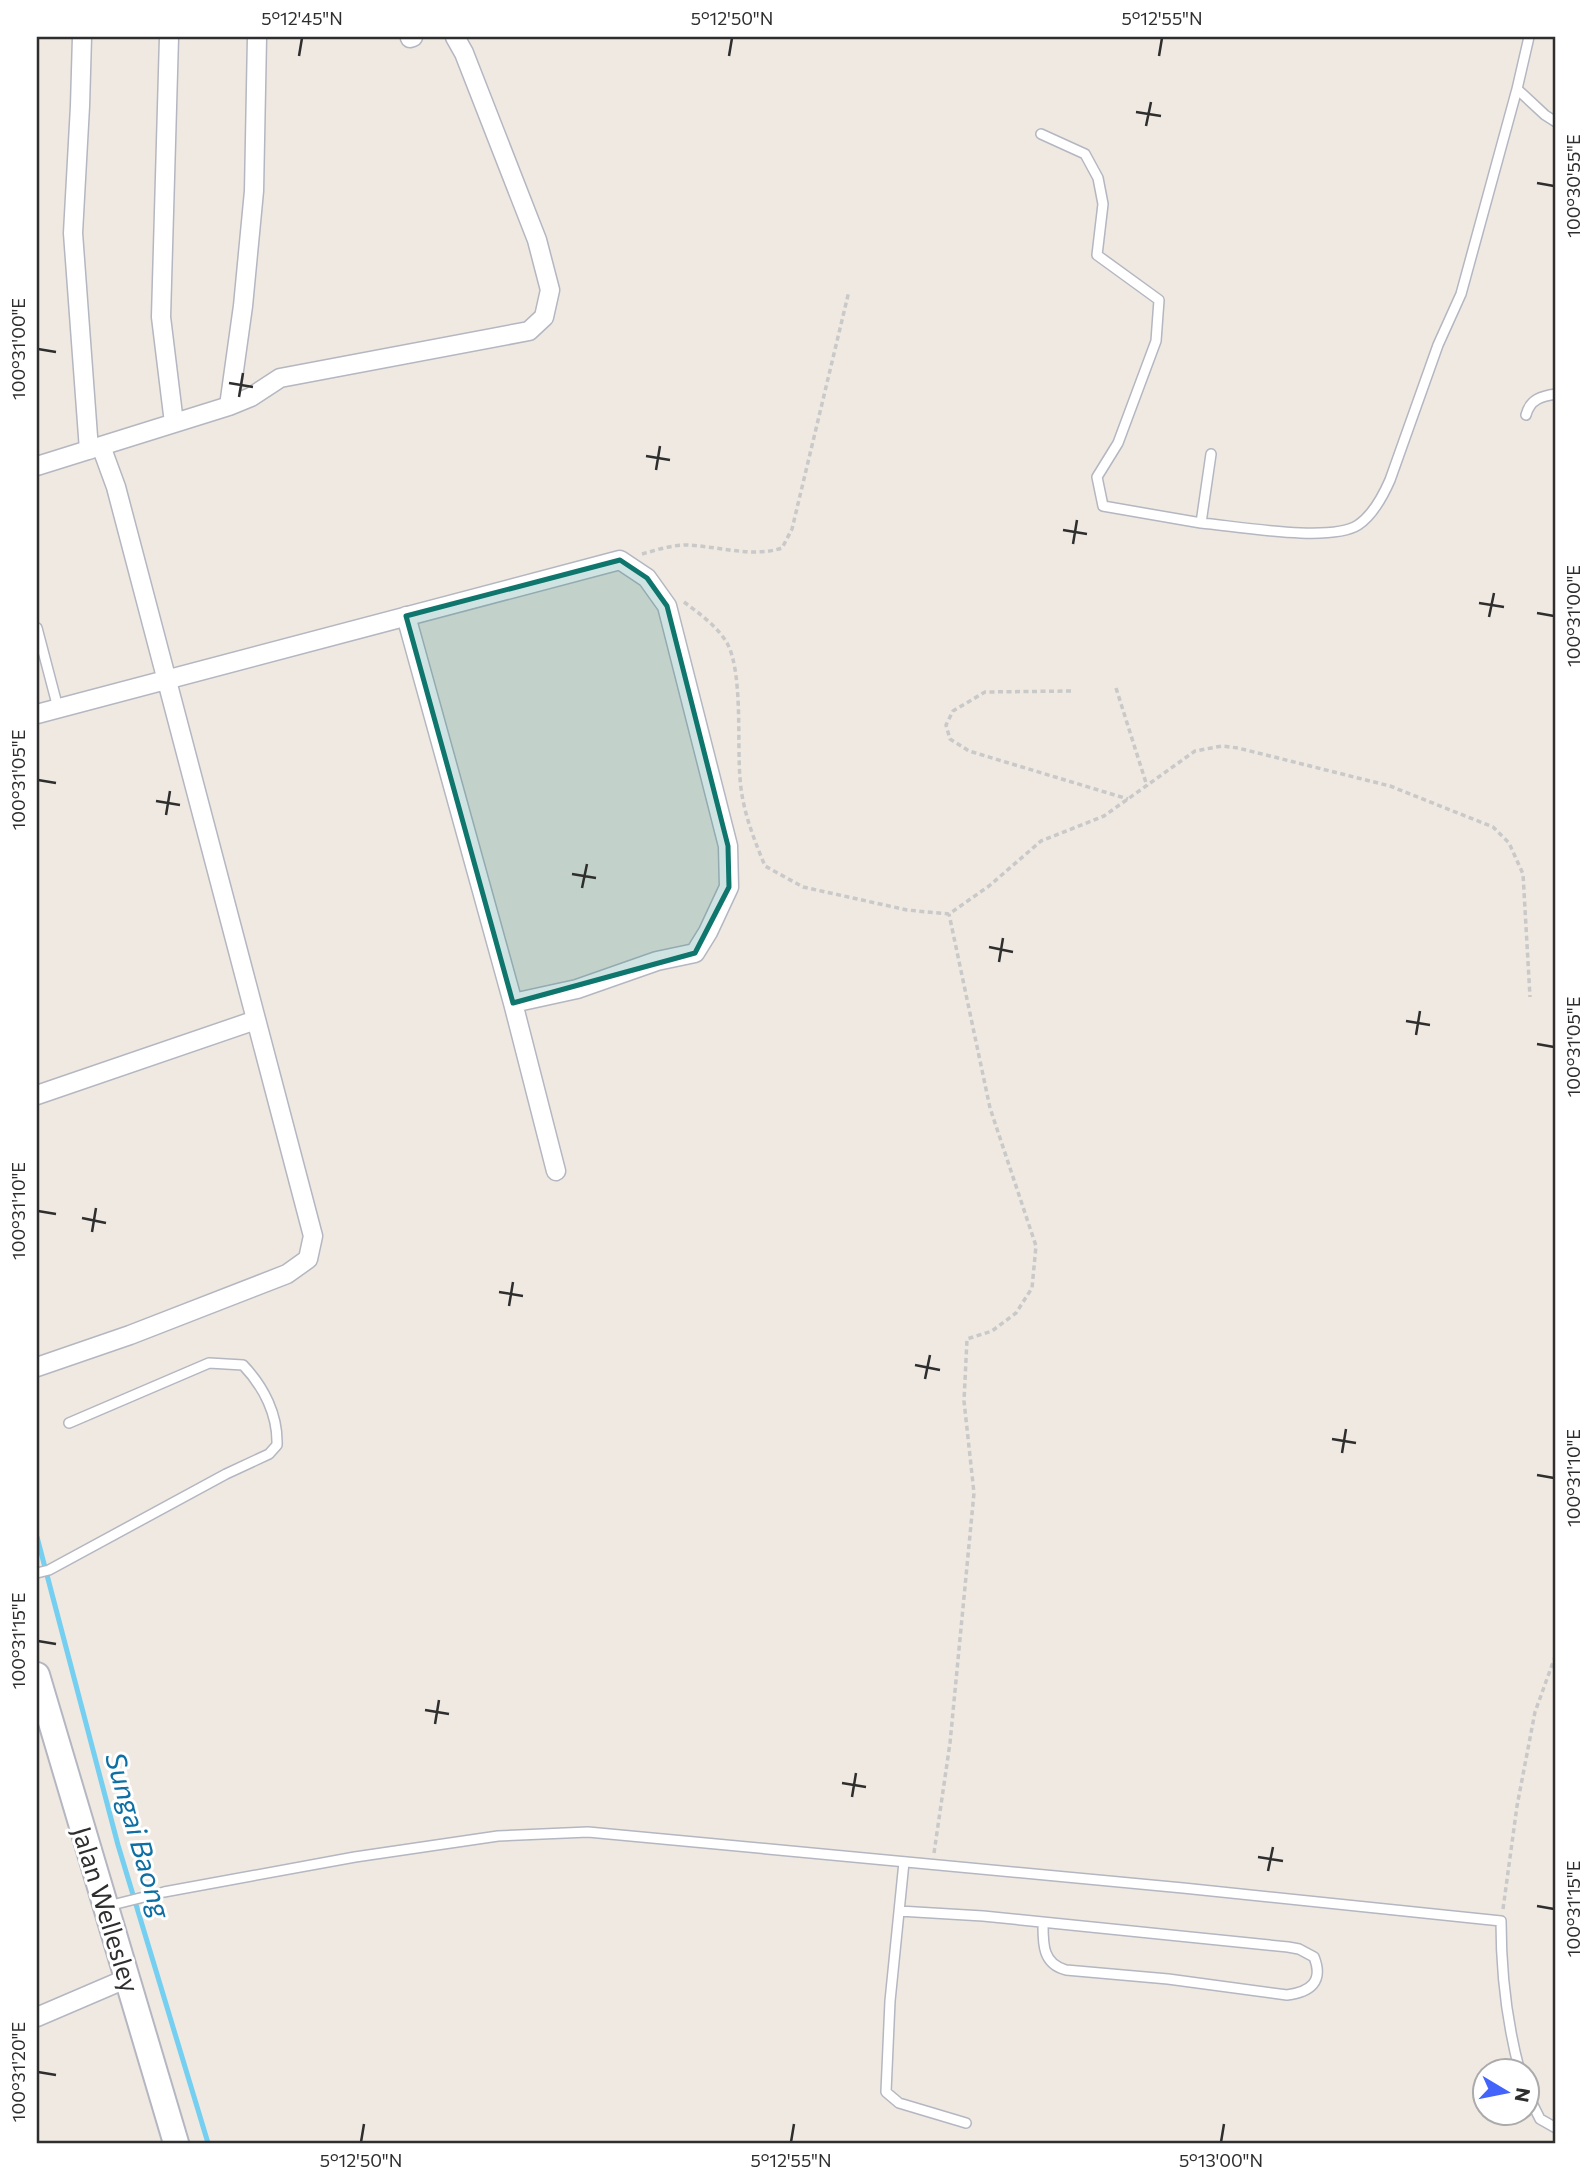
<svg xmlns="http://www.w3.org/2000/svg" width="1593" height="2180" viewBox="0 0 1593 2180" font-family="Commissioner,sans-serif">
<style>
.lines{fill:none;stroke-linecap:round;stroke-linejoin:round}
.stream{stroke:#75cff0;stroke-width:5}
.service-casing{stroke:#b4b7c1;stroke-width:12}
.minor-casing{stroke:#b4b7c1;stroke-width:21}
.secondary-casing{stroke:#b4b7c1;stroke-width:28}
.path{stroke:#c9c9c9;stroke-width:3.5;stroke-dasharray:5 3.5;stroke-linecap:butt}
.service{stroke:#fff;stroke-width:9}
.minor{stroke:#fff;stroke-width:18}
.secondary{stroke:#fff;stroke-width:24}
.marked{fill:#0f766e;fill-opacity:0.2;stroke:#0f766e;stroke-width:5;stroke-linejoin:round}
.ticks{fill:none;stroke:#2e2e2e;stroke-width:2.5}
.labels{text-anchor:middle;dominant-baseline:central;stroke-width:6;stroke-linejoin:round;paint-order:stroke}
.street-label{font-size:26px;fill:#2e2e2e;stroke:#fff}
.water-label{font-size:28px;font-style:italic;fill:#0d6fa3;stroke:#fff}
.neatline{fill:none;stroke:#2e2e2e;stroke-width:2.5}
.ticks-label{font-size:18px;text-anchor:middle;fill:#2e2e2e}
</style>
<rect width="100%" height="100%" fill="#efe9e1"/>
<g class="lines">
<path class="stream" d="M37,1537L118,1845L208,2143"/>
<g class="service-casing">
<path id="service" d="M1529,37L1517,89L1545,115L1556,122
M1041,134L1085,154L1098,178L1103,204L1097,255L1159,300L1156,341L1118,443L1097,477L1103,506L1201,523
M1526,415C1530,399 1542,396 1556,394
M1211,454L1201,523C1236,526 1330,543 1358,525C1373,515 1383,496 1390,480L1438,345L1461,294L1517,89
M37,628L58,708
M37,1573L49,1570L226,1474L269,1454L277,1445C278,1415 264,1387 243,1365L209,1363L69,1423
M904,1862L890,2001L886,2092L899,2103L966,2123
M108,1906L164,1892L355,1857L498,1836L588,1832L1183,1888L1501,1921C1501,1974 1506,2020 1520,2072
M899,1911L983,1916L1288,1947L1299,1949L1314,1957C1324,1982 1310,1992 1287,1995L1168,1979L1066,1970C1042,1964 1043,1943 1043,1922
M1526,2091L1540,2119L1556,2128"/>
</g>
<g class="minor-casing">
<path id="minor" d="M82,37L80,106L73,233L89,450
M169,37L161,317L174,423
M410,38L413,37
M229,406L243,306L254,191L257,37
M37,466L229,406L251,397L280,378L529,331L544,317L550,290L537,240L464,53L455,37
M406,616L513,1003L556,1171
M37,714L620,560L647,578L667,606L728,846L729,887L708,932L695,953L657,961L577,989L513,1003
M37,1095L256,1020
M37,1367L130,1335L287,1274L308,1259L313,1236L116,487L101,446
M37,2017L128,1978"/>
</g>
<g class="secondary-casing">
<path id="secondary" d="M37,1675L176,2143"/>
</g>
<path class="path" d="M642,554C656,550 672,545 686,545C717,546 752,558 782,548L792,529L849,291
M684,602C700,614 717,626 727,643C743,672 737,743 740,778C742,809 753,837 765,866L803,887L907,910L949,914L989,886L1041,841L1104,816L1195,751L1222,746L1238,748L1390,786L1493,827L1509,843L1523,874L1530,997
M1116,688L1147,786
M1071,691L985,692L953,711L946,725L950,739L969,751L1128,799
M934,1853L950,1743L974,1493L964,1401L967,1339L992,1331L1016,1313L1032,1288L1036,1246L990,1108L949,914
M1503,1909L1517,1806L1535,1712L1556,1654"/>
<use href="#service" class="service"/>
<use href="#minor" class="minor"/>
<use href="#secondary" class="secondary"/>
</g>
<path class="marked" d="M620,560L647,578L667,606L728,846L729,887L695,953L513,1003L406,616Z"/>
<path class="ticks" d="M299,56L302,38M729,56L732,38M1159,56L1162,38M1136,112L1161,116M1146,126L1151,102M1537,183L1554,186M38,349L56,352M229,383L253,387M239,397L243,373M646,456L670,460M656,470L660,446M1063,530L1087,534M1073,544L1077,520M1479,603L1504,607M1537,613L1554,616M1489,617L1494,593M38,780L56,783M156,801L180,805M166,815L170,791M572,874L596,878M582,888L587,864M989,947L1013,952M999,962L1003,938M1406,1021L1430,1025M1416,1035L1420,1011M1537,1044L1554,1047M38,1211L56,1214M82,1218L106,1223M92,1232L96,1208M499,1292L523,1296M509,1306L513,1282M915,1365L940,1370M925,1379L930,1355M1332,1439L1356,1443M1342,1453L1346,1429M1537,1475L1554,1478M38,1641L56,1644M425,1710L449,1714M435,1724L439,1700M842,1783L866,1787M852,1797L856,1773M1258,1857L1283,1861M1268,1871L1273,1847M1537,1906L1554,1909M38,2072L56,2075M361,2142L364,2124M791,2142L794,2124M1221,2142L1224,2124"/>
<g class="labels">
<g class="street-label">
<text transform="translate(107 1909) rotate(73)">Jalan Wellesley</text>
</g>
<g class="water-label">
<text transform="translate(139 1835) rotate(74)">Sungai Baong</text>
</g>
</g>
<rect width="1593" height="2180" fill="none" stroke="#ffffff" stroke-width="77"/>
<g transform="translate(1506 2092) rotate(100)"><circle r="33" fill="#ffffff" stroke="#ababab" stroke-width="2"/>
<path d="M0-5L12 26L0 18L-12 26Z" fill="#4264fb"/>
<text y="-10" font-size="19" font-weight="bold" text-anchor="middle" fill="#2e2e2e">N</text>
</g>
<rect x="38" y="38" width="1516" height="2104" class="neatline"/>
<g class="ticks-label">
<text x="302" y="25">5°12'45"N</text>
<text x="732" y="25">5°12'50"N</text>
<text x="1162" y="25">5°12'55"N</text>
<text transform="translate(1574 186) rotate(-90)" y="6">100°30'55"E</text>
<text transform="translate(19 349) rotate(-90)" y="6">100°31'00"E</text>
<text transform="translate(1574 616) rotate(-90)" y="6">100°31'00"E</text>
<text transform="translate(19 780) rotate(-90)" y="6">100°31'05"E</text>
<text transform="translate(1574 1047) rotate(-90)" y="6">100°31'05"E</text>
<text transform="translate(19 1211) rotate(-90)" y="6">100°31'10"E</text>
<text transform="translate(1574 1478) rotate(-90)" y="6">100°31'10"E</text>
<text transform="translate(19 1641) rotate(-90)" y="6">100°31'15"E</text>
<text transform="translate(1574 1909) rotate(-90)" y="6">100°31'15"E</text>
<text transform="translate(19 2072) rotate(-90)" y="6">100°31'20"E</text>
<text x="361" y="2167">5°12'50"N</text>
<text x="791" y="2167">5°12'55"N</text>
<text x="1221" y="2167">5°13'00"N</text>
</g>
</svg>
